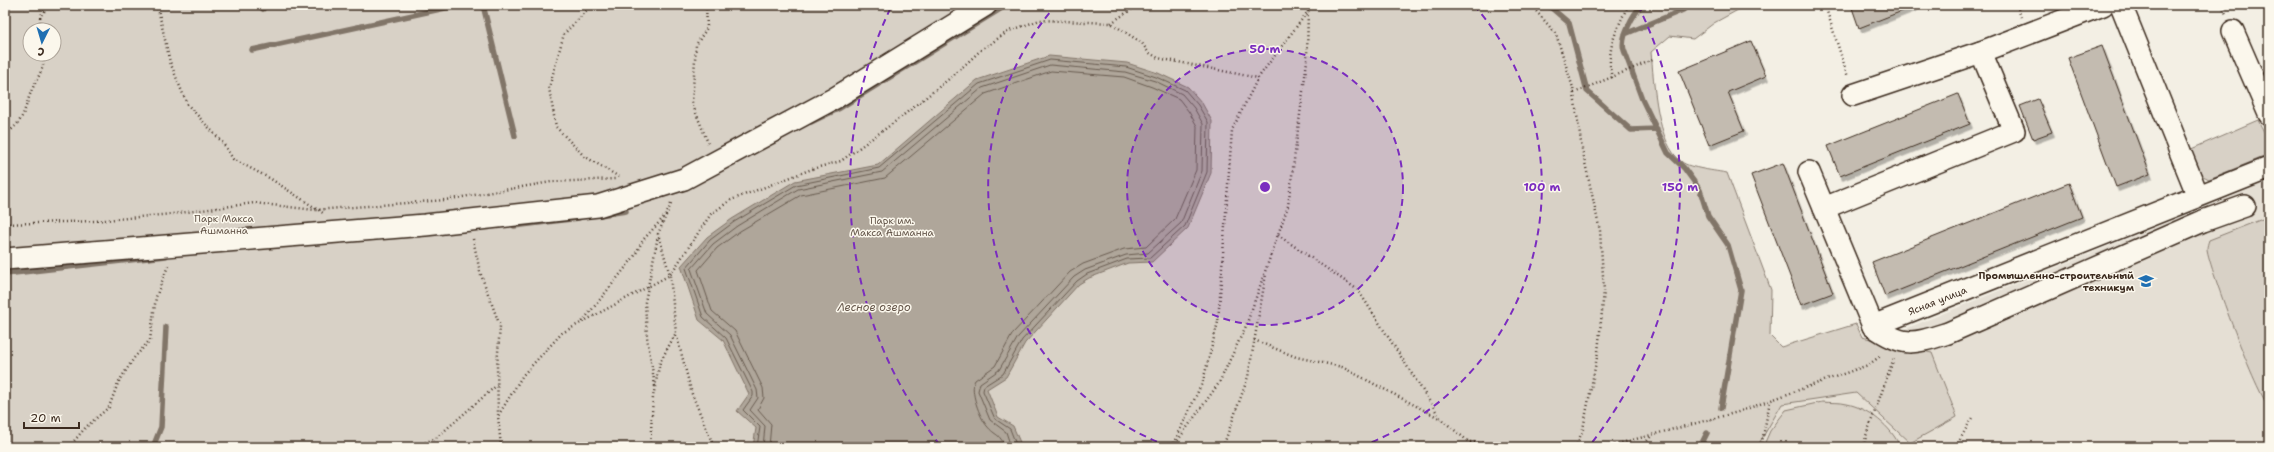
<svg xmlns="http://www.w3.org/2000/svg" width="2274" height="452" viewBox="0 0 2274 452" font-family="'Shantell Sans',sans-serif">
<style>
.built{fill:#e5dfd4}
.green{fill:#d8d1c6;stroke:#8a7e72;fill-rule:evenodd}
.water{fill:#afa69a;stroke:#817468}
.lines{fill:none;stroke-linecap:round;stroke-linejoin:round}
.shore{stroke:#695c50;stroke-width:1}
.stream{stroke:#817468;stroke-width:5.5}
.building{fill:#c3bbb0;stroke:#3b2a1e;filter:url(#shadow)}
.minor-casing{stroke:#3b2a1e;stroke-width:24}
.path{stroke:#3b2a1e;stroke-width:2.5;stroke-dasharray:1 3;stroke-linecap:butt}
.minor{stroke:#fbf7ec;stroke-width:21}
.ring{fill:none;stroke:#7b2cbf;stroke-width:2;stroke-dasharray:7 5}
.labels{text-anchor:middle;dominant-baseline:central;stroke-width:3;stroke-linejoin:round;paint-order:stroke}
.park-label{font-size:10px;fill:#625448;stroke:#fbf7ec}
.poi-label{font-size:10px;font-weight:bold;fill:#3b2a1e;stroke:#fbf7ec;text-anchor:end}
.street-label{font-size:10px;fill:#3b2a1e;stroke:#fbf7ec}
.water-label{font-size:11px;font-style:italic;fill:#645549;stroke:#fbf7ec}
.centre{fill:#7b2cbf;stroke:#fbf7ec;stroke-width:2}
.ring-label{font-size:12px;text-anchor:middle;font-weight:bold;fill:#7b2cbf;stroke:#fbf7ec;stroke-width:3;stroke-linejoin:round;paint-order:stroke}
</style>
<defs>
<filter id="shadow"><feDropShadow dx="2.5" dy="4.5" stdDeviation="0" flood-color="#0004"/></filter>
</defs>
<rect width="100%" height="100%" fill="#f3efe4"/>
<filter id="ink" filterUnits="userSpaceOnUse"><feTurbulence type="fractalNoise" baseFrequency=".025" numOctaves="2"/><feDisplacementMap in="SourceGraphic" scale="8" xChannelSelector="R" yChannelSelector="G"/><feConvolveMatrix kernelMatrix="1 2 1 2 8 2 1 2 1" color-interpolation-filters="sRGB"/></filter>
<g filter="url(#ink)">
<path class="built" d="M2269,181V447H1745L1775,382Z"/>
<path class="green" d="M5,5H1747L1714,23L1693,39L1670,36L1651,52C1654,82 1656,143 1682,162C1689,168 1717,171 1727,173L1771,290L1770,336L1781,347L1856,324L1862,337L1932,353L1957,417L1910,443L1856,393L1782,404L1757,447H5ZM30,30H54V54H30Z
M2258,120C2263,131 2273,144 2266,156L2209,179L2201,175L2189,150Z
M2265,218H2269V406C2258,398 2209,267 2207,249C2207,246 2208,243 2209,240Z
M1822,402C1830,403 1840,402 1847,404C1868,408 1892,427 1900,447H1763L1770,431L1786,410Z"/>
<path class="water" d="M1049,56L1127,63L1158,73L1188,87L1202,103L1212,121L1211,173L1188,228L1152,262L1128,263L1089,278L1079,284L1025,343L1006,377L987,389L998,417L1013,426L1022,447H753L756,428L737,411L749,394L723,340L699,320L681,266L707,237L732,219L795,181L878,165L977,80Z"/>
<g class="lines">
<path class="shore" d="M757,447L760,427L743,410L753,396V392L726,338L703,317L686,268L710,240L734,222L796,185L879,168L979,84L1050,60L1126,67L1156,77L1185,90L1198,105L1208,122L1207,172L1185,226L1150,258L1127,259L1087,274L1077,281L1022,340L1003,374L984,386L983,391L995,419L1010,429L1017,447
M763,447L765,426L750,410L758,398L757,390L730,335L707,314L691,269L713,244L737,226L798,189L882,172L982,88L1050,65L1125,72L1155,81L1182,94L1194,108L1203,124L1202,171L1181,223L1148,253L1126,255L1085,270L1074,277L1018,337L999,370L980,383L978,391L990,420L1006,432L1011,447
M769,447L771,424L758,409L764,398L763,388L735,331L712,311L698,270L717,248L740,231L801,195L885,178L985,94L1051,71L1124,77L1152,87L1179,99L1189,112L1197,126L1196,170L1175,219L1146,247L1124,249L1083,264L1070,272L1013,333L995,366L975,380C969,390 980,418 987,426C996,437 999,432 1005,447"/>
<path class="stream" d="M259,5L263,9
M483,5L515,136
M1548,5L1569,23L1587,91L1631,130L1657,129
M1642,5C1633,14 1620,38 1624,50L1642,99L1668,153L1684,168L1700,190L1708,216L1728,245L1741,290L1721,408
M1625,34L1683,10L1688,5
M252,50L459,5
M811,122L840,108L1007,5
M600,215L626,211
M514,226L579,218
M5,274L166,256
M153,447L161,427L166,327
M1700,447L1707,433"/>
</g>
<path class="building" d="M1851,5H1915V6L1859,28Z
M1751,41L1766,76L1728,92L1744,131L1709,145L1679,71Z
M2102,46L2150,174L2116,187L2068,58Z
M1958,94L1970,124L1840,176L1828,146Z
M2038,99L2052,132L2033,139L2020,106Z
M1783,163L1833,293L1801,305L1751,175Z
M2069,183L2082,217L1885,296L1872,262Z"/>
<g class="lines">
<g class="minor-casing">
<g id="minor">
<path d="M2121,5L2198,196"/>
<path d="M2233,31L2269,114"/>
<path d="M1853,95L1981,52L2103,5"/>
<path id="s1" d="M1809,172L1873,326L2269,168"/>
<path d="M1824,208L2014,131L1981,52"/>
<path d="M5,259L425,225L598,206L684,179L835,98L986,5"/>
<path d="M1873,326C1904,348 1913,344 1948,333L2203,221L2245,206"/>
</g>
</g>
<path class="path" d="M155,5L159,13L170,62L187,104L223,143L233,159L271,179L323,213
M592,5L564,34L549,88L556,127L584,156L621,178
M706,5L707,28L696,45L692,103L708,143
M1531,5L1556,34L1573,88L1582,149L1600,231L1604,291L1598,352L1583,429L1576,447
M1825,5L1848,77
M2017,5L2021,17
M2222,5L2226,14
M1111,23L1138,5
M41,30L40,16L50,5
M1612,78C1605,49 1617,30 1628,5
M1574,93L1655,59
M5,134C24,123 24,109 31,92C36,79 45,70 44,54
M671,204L658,234L670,275L676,333L692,394L714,447
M5,224L94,221L172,214L254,203L315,210L445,200L551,182L615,179
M1278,235L1358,290L1441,419L1475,447
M473,239L480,272L500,326L497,366L498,415
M582,322L634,257L643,240L664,217
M1254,340L1296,357L1342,367L1441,419
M655,386L647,337L645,302L658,236
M1470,442L1525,447
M69,447L86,427L109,407L118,383L134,358L150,340L156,297L168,266
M414,447L436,438L497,385
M501,447L498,416L523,375L562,333L670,275L711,214L731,200L812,169L841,161L896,121L954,75L981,50L1009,31L1040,20L1111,23L1142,43L1148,52L1158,58L1258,78
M650,447L653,397L660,362L676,333
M1172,447L1203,381L1218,322L1232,130L1258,78L1309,10
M1173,447L1219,383L1246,326L1288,206L1307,61L1308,5
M1223,447L1248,377L1266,274
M1606,447L1738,412L1868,365L1882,355
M1642,447L1652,435
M1761,447L1770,401
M1864,447L1866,436L1894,358
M1956,447L1973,416"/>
<use href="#minor" class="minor"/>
</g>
</g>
<circle cx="1265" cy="187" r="138" fill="#7b2cbf" fill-opacity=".12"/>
<g class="ring">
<circle cx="1265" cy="187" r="138"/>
<path d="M1168 446A277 277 0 0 1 1056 5M1474 5A277 277 0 0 1 1362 446"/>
<path d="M940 445A415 415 0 0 1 892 5M1638 5A415 415 0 0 1 1590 445"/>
</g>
<defs>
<g id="university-bare" transform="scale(1.2)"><path d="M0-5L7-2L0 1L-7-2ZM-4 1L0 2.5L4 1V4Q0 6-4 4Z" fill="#1f6fb2" stroke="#fbf7ec" stroke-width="2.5" paint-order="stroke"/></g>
</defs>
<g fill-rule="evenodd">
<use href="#university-bare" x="2146" y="281"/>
</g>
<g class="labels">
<g class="park-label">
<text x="224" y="218">Парк Макса<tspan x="224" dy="12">Ашманна</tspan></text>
<text x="892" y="220">Парк им.<tspan x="892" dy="12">Макса Ашманна</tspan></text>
</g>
<g class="poi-label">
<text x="2134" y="275">Промышленно-строительный<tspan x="2134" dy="12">техникум</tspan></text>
</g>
<g class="street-label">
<text stroke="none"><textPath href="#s1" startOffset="236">Ясная улица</textPath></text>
</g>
<g class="water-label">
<text x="874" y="307">Лесное озеро</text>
</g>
</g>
<circle cx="1265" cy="187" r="6" class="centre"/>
<g class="ring-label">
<text x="1265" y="53">50 m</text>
<text x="1542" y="191">100 m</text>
<text x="1680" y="191">150 m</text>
</g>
<rect width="2274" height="452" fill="none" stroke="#fbf7ec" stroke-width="20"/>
<rect x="10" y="10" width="2254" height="432" fill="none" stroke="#3b2a1e" stroke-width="1.5" filter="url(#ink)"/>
<g transform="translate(42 42) rotate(185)"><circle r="19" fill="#fbf7ec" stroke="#aea59a"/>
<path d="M0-3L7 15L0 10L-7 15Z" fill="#1f6fb2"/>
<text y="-6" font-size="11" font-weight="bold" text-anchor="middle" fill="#3b2a1e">С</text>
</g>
<path d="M24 422v6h55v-6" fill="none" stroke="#3b2a1e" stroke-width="2"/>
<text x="30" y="422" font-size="12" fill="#3b2a1e" stroke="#fbf7ec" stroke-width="3" paint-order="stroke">20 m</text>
</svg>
